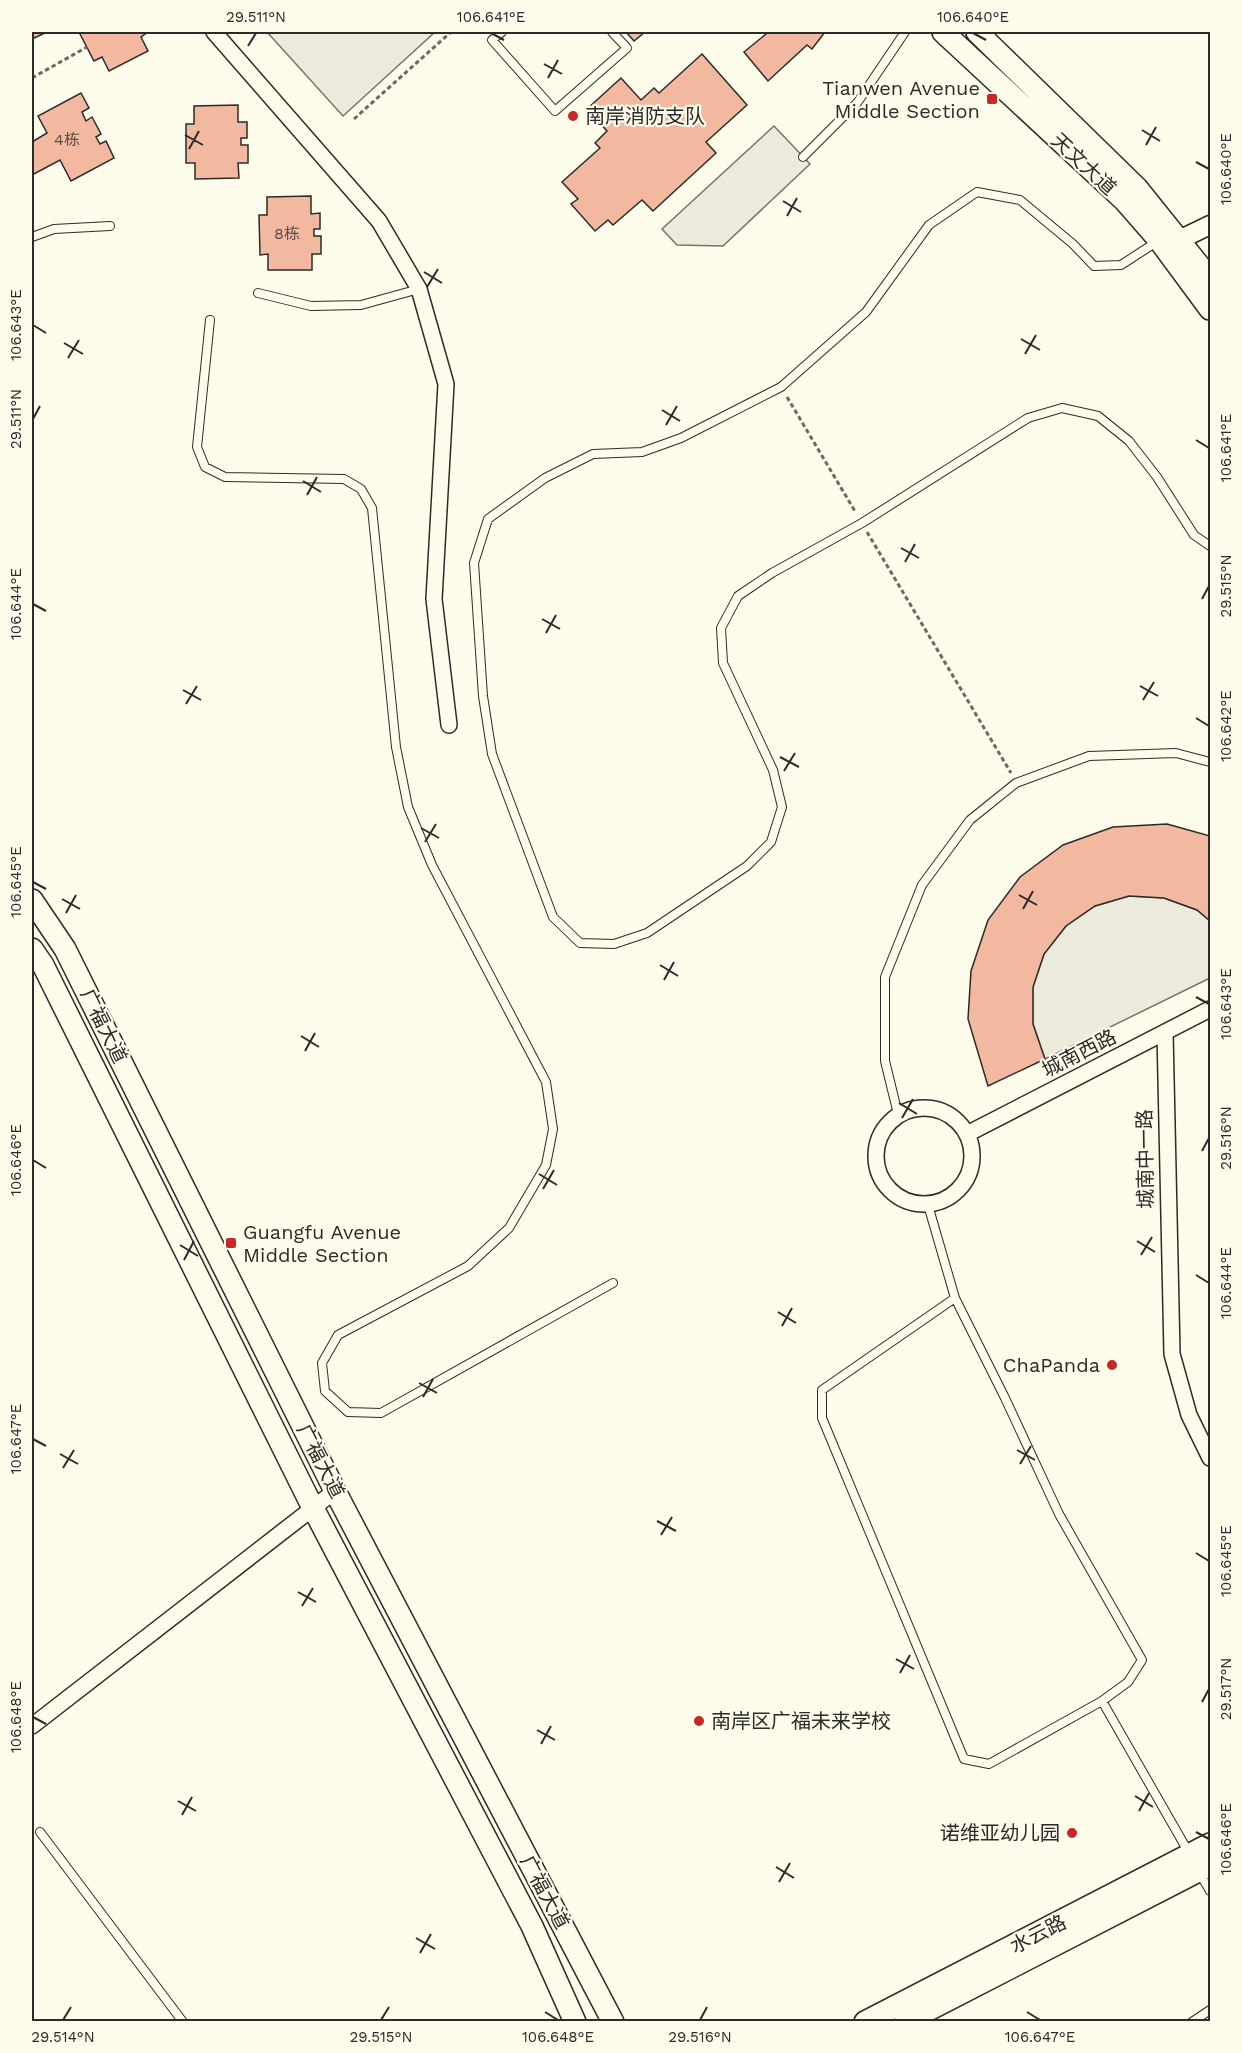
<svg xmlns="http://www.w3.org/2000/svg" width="1242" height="2053" viewBox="0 0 1242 2053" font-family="'Work Sans','Noto Sans SC',sans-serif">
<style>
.green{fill:#ecebdb;stroke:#74746e;stroke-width:1.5}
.parking{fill:#eceadb;stroke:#74746e;stroke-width:1.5}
.building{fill:#f2b8a0;stroke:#2b2b2b;stroke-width:1.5}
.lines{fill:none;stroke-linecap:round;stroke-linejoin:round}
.service-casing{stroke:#2b2b2b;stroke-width:10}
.minor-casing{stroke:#2b2b2b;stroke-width:18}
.tertiary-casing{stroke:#2b2b2b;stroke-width:21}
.secondary-casing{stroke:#2b2b2b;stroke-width:24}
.path{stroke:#6a6964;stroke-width:3;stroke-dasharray:4.5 3;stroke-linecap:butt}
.service{stroke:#fdfbea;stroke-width:8}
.minor{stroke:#fdfbea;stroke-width:15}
.tertiary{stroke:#fdfbea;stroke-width:18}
.secondary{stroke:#fdfbea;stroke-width:21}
.ticks{fill:none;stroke:#2b2b2b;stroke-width:2}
.poi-dot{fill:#c62828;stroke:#fdfbea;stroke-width:2}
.labels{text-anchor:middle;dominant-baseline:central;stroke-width:4.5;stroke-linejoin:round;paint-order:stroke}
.number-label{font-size:16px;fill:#5d4e48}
.poi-label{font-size:20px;fill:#2b2b2b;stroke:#fdfbea;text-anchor:end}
.street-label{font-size:20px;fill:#2b2b2b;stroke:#fdfbea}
.neatline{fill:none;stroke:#2b2b2b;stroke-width:2}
.ticks-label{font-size:15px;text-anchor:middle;fill:#2b2b2b}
</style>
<rect width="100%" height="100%" fill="#fdfbea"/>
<path class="green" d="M267,32H435L343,116Z"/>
<path class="parking" d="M774,126L810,164L723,246L677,245L662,229Z
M1129,896L1164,898L1197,910L1210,921V978L1045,1059L1033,1024V987L1044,954L1066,926L1095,906Z"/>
<path class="building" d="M32,32H47L32,39Z
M79,32H148L141,37L148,51L109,71L102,57L94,61Z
M626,32H645L634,41Z
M763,32H825L812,49L807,45L768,81L744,52L766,34Z
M702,54L747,105L706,142L716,153L653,211L642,200L613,225L608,220L595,231L571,204L578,199L562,182L600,148L595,143L607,131L587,109L621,78L641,100L654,88L659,93Z
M81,93L89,108L82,112L86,121L92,117L101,134L96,137L100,144L106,141L114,158L71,181L60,160L32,175V142L47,133L38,116Z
M238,105V122H247V138H241V145H248V163H238L239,178L195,179V163H186V124H194V106Z
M311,196V214L320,213V229H314V236H321V254H312V270H268V254L260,255L259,215H267V197Z
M1167,824L1210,836V921L1197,910L1164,898L1129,896L1095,906L1066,926L1044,954L1033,987V1024L1045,1059L988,1086L968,1019L971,971L988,920L1020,877L1063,845L1113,827Z"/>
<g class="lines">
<g class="service-casing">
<path id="service" d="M502,32L492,40L555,111L627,48L612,32
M803,157L857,103L905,32
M32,237L54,229L110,226
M1158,241L1121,265L1094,266L1073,244L1020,200L977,192L929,225L866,312L781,387L681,438L642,452L593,454L545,478L488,519L474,563L483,696L492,754L553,917L580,943L614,944L647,933L747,866L771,842L782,807L773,770L723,663L721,628L738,596L772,573L862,523L1028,418L1062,408L1098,416L1129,441L1157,477L1194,535L1210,546
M258,293L311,306L361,305L419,289
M210,320L197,447L205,467L225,477L344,479L361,489L372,508L396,747L408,807L432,865L546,1082L553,1129L546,1165L509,1228L468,1266L338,1335L322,1363L325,1391L348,1412L381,1413L613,1283
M898,1114L885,1061V977L922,885L970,820L1016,783L1089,756L1176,753L1210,762
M928,1205L955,1298L1005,1398L1059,1514L1142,1660L1128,1682L1102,1701L989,1764L964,1759L822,1418V1390L955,1298
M1102,1701L1189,1853
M40,1832L183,2022
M1199,1872L1210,1891
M1192,2022L1210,2010"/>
</g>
<g class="minor-casing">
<path id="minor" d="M214,32L379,221L419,289L446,384L434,599L449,725
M1165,1032L1172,1354L1189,1415L1210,1458
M876 1156a48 48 0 1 1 96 0a48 48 0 1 1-96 0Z
M967,1134L1210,1009
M32,1726L335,1491"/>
</g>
<g class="tertiary-casing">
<path id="tertiary" d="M1181,239L1210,225"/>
</g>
<g class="secondary-casing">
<path id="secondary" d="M943,32L1125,201L1159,240L1210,309
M977,32L1137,188L1210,279
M32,900L65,949L335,1491L613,2022
M32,949L43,965L313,1508L532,1926L575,2022
M865,2022L1210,1844
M905,2022L1210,1865"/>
</g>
<path class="path" d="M32,78L87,47
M354,119L451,32
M787,397L856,513
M867,532L1011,773"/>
<use href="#service" class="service"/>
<use href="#minor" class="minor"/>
<use href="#tertiary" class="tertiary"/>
<use href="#secondary" class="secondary"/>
</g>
<path class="ticks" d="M491,33L504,40M973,33L986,40M248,46L256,33M544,64L562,74M548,78L558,60M1142,130L1160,141M185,135L203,145M1146,145L1156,127M189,149L199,131M1196,162L1209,169M783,201L801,212M787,216L797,198M424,272L442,283M427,287L438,269M33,325L46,333M1021,339L1040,350M64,343L83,354M1025,354L1036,335M68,358L79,340M662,410L680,421M33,419L40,406M666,425L677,406M1196,440L1209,448M303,481L321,492M307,495L317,477M901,548L919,558M905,562L915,544M1202,599L1209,586M33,604L46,611M542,619L560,629M546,633L556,615M1140,686L1158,696M183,690L201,700M1143,700L1154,682M186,704L197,686M1196,718L1209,726M780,757L799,767M784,771L795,753M421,828L439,838M425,842L436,824M33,882L46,889M1019,895L1037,905M62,899L80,909M1023,909L1033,891M66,913L76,895M660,965L678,976M664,980L674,962M1196,997L1209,1004M301,1036L319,1047M305,1051L315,1033M899,1103L917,1114M902,1118L913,1099M1202,1151L1209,1138M33,1160L46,1168M539,1174L557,1185M543,1189L554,1170M1137,1241L1155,1252M180,1245L198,1256M1141,1255L1152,1237M184,1260L194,1241M1196,1275L1209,1283M778,1312L796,1323M782,1326L792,1308M419,1383L437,1393M423,1397L433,1379M33,1439L46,1446M1017,1450L1035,1460M60,1454L78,1464M1020,1464L1031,1446M63,1468L74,1450M657,1521L676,1531M661,1535L672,1517M1196,1553L1209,1561M298,1592L316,1602M302,1606L313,1588M896,1659L914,1669M900,1673L910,1655M1202,1702L1209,1689M33,1717L46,1724M537,1730L555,1740M541,1744L551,1726M1135,1796L1153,1807M178,1801L196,1811M1139,1811L1149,1793M182,1815L192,1797M1196,1832L1209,1839M776,1867L794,1878M779,1882L790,1863M416,1938L435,1949M420,1953L431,1934M545,2012L558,2020M1027,2012L1040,2020M63,2020L71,2007M381,2020L389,2007M700,2020L707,2007"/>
<g class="poi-dot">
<rect x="986" y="93" width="12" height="12" rx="3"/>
<circle cx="573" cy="116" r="6"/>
<rect x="225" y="1237" width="12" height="12" rx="3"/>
<circle cx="1112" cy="1365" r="6"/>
<circle cx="699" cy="1721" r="6"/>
<circle cx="1072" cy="1833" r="6"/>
</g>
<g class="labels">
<g class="number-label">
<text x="67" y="139">4栋</text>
<text x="287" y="233">8栋</text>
</g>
<g class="poi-label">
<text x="980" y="88">Tianwen Avenue<tspan x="980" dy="23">Middle Section</tspan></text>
<text x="585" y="116" text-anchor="start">南岸消防支队</text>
<text x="243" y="1232" text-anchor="start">Guangfu Avenue<tspan x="243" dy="23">Middle Section</tspan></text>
<text x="1100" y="1365">ChaPanda</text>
<text x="711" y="1721" text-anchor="start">南岸区广福未来学校</text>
<text x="1060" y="1833">诺维亚幼儿园</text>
</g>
<g class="street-label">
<text transform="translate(1084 164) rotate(43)">天文大道</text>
<text transform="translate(104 1026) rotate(64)">广福大道</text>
<text transform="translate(1079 1053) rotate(-27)">城南西路</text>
<text transform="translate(1145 1159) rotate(-91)">城南中一路</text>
<text transform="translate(321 1461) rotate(63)">广福大道</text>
<text transform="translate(545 1892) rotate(62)">广福大道</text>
<text transform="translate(1038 1934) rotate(-27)">水云路</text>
</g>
</g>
<rect width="1242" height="2053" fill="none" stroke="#fdfbea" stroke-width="66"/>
<rect x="33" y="33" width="1176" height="1987" class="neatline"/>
<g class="ticks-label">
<text x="256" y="22">29.511°N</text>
<text x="491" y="22">106.641°E</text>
<text x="973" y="22">106.640°E</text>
<text transform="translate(1226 169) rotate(-90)" y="5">106.640°E</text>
<text transform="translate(16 325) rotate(-90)" y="5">106.643°E</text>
<text transform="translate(16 419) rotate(-90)" y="5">29.511°N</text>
<text transform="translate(1226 448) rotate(-90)" y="5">106.641°E</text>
<text transform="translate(1226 586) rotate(-90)" y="5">29.515°N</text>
<text transform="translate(16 604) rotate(-90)" y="5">106.644°E</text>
<text transform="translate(1226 726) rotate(-90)" y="5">106.642°E</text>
<text transform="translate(16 882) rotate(-90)" y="5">106.645°E</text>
<text transform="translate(1226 1004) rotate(-90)" y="5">106.643°E</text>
<text transform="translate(1226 1138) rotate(-90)" y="5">29.516°N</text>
<text transform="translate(16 1160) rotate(-90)" y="5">106.646°E</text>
<text transform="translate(1226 1283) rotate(-90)" y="5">106.644°E</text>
<text transform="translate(16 1439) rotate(-90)" y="5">106.647°E</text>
<text transform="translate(1226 1561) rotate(-90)" y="5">106.645°E</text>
<text transform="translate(1226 1689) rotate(-90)" y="5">29.517°N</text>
<text transform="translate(16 1717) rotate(-90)" y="5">106.648°E</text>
<text transform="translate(1226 1839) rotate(-90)" y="5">106.646°E</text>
<text x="63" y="2042">29.514°N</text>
<text x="381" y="2042">29.515°N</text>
<text x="558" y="2042">106.648°E</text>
<text x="700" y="2042">29.516°N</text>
<text x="1040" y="2042">106.647°E</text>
</g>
</svg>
